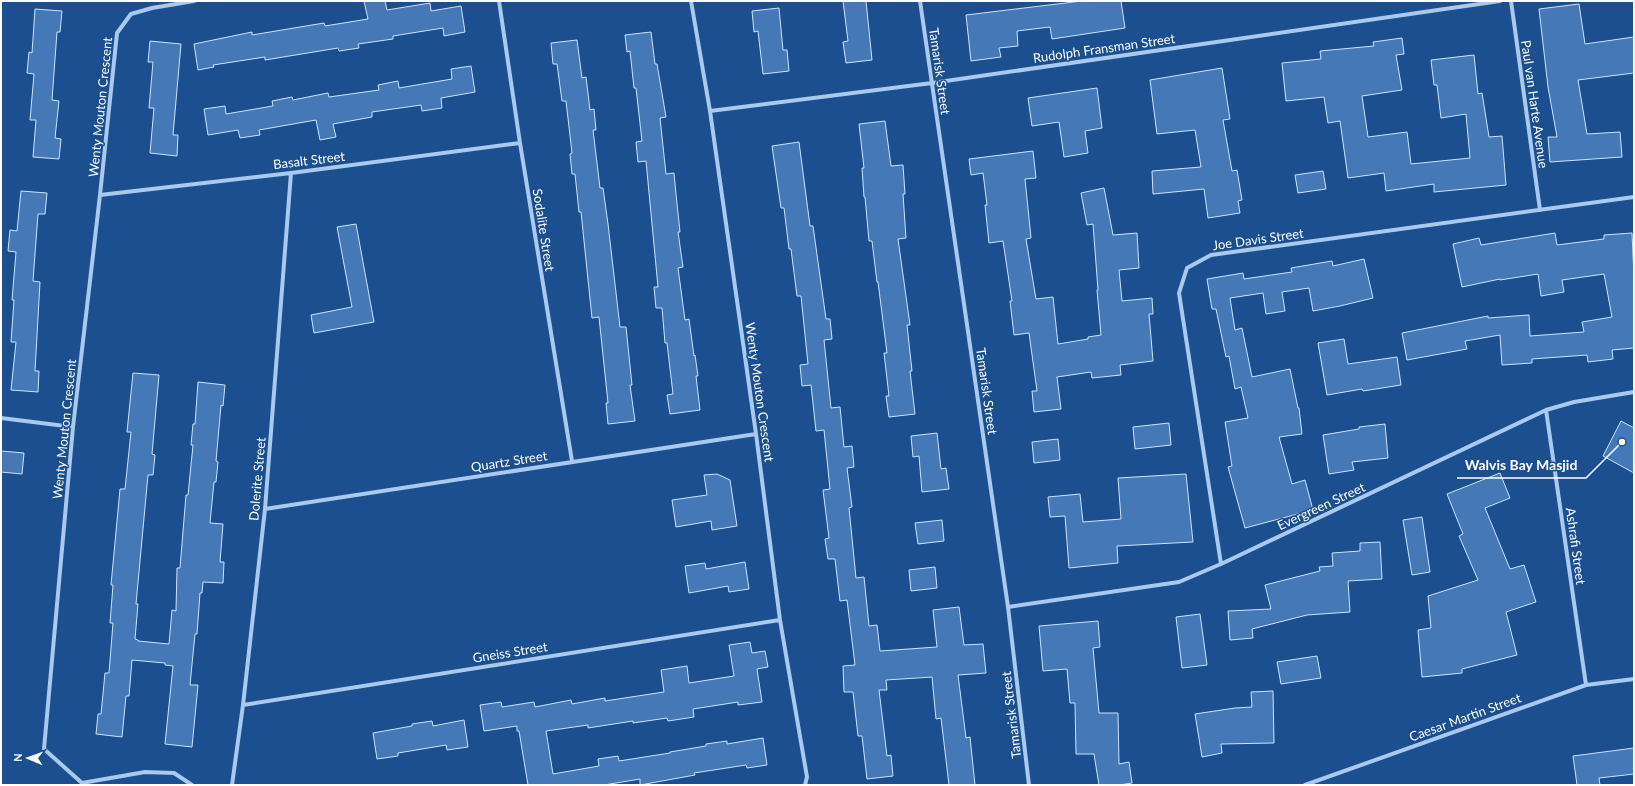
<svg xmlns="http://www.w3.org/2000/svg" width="1635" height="786" viewBox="0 0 1635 786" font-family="Lato,sans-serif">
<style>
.building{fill:#4478b7;stroke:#cfe3fa}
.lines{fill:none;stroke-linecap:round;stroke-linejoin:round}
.minor{stroke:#a9c9ee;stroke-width:4}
.labels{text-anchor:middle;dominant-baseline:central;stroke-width:3;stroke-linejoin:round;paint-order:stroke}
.street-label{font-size:13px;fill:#fff;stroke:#1b4f8f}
.leader{fill:none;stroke:#fff;stroke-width:1.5}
.callout-dot{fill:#fff;stroke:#1b4f8f;stroke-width:1.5}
.callout-label{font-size:14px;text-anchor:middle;font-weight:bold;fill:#fff;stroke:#1b4f8f;stroke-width:3;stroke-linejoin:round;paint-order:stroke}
</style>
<rect width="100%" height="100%" fill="#1b4f8f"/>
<path class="building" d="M364,1H385L387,10L430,3L431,11L461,6L465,32L444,36L443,28L393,36V39L358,44L359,48L339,51L338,48L265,60V57L213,65L214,67L198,70L194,44L252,32V35L324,23L325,26L368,19Z
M843,1H866L872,60L846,63L843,42L848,41Z
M1082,1H1121L1125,28L1052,39L1050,27L1017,31L1018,46L999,48L1001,57L971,61L966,15Z
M1579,4L1585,44L1634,37V73L1578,80L1587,134L1620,132L1622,157L1550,162L1548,137H1557L1548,87L1539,9Z
M779,8L783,50H787L789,71L763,74L758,31L754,32L752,11Z
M35,9L62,11L60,32H57L52,100L59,101L55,138L61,139L59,159L33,157L36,120H30L34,74L27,73L29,52L32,53Z
M651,32L655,64H657L666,117L660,118L666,174L674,173L676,194L680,232H678L683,267L678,268L685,320L689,319L694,356L695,355L698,376H696L700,410L670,414L667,395L673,394L667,343H665L662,308H656L654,287H658L646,161L638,162L636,142L642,141L636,88H634L630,51L627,52L625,35Z
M1402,38L1404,54L1396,55L1402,90L1362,96L1368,137L1407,132L1411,164L1470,158L1466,114L1441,118L1437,85H1434L1431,60L1474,55L1478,94L1482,93L1489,137L1502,136L1506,185L1434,192V184L1386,191L1384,173L1348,178L1340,121L1328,123L1324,97L1286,101L1282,63L1321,59L1320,51L1374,46L1373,42Z
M577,40L582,78L586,77L590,110L594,109L596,130H593L600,188H603L608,224L620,327H626L632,385H630L635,421L608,424L606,403H608L599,317L592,318L581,212H579L575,174H572L570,154L572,153L566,101H562L557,64H553L551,43Z
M150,41L181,44L173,135H178L177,156L150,153L154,108H149L153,62H148Z
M471,66L475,92L441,98L442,108L422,111L421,105L372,112V117L333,124L336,137L320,140L316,120L259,130L260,135L240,138L238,130L208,135L204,109L225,106L226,114L273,106L272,101L292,97L293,100L328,93L329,97L379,90L378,85L398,81L399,88L452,79L451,69Z
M1222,68L1230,119L1223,120L1232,171L1237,170L1242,200L1238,201L1240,213L1208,218L1204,189L1153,194L1152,171L1201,167L1195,130L1157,134L1150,80Z
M1097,88L1102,128L1085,131L1088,153L1064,157L1059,122L1032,126L1028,98Z
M885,121L891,166L903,165L905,194H903L906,238L898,239L910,325H907L912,371H910L915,414L889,417L886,396H889L884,353H887L878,282H877L872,241H869L865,197H864L862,168H864L859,124Z
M799,142L810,226H813L826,319H830L832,339L824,340L831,408L840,407L844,447L852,446L854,467L847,468L852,507L849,508L856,578L864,577L869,626L877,625L880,651L937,647L933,610L959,607L964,645L983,644L986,673L958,675L966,738L970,737L975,785H949L941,718L936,719L932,677L886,680L887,690H879L887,756L891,755L893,776L867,779L862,736H858L853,692H844L843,666L855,665L847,600L840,601L835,559H828L825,539L829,538L823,490L830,489L824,430L816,431L811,385L802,386L800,365L808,364L801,296H797L791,249H789L784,208H781L772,146Z
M1033,151L1036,178L1025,179L1031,238L1026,239L1036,299L1053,297L1058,344L1088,339V337L1101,335L1097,290H1098L1093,224L1087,225L1081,193L1104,188L1113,235L1137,233L1139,268L1119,270L1122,301L1152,298L1153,314H1149L1153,361L1120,365L1121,375L1092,378L1091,372L1057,377L1061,409L1034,412L1032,391H1037L1029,333L1014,335L1010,301H1012L1003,241L989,243L985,205H987L983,173L971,175L969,159Z
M1323,171L1326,189L1298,193L1295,175Z
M21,191L47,193L45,214H38L33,281L40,282L35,371H39L38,392L11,390L16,342H11L14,300H12L16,252L8,251L10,230L17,231Z
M356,224L374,322L314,333L311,315L352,307L337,227Z
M1555,233L1557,245L1604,239V235L1632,233L1634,277V348L1612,350L1613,359L1588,362L1587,355L1532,359V363L1502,365L1500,335L1465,341L1467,349L1407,360L1402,333L1488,316V318L1529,315L1530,336L1584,332L1582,322L1612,317L1604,274L1562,280L1564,292L1541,296L1538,274L1500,280V279L1462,287L1453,244L1479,238L1481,245Z
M1364,259L1373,298L1340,306L1313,311L1309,288L1282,292L1285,311L1266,314L1263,293L1230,298L1235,330L1242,328L1252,377L1290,369L1298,408H1299L1302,434L1279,437L1292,484L1305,480L1313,510L1245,528L1228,467L1232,466L1225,422L1248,418L1241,387L1235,389L1229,356L1226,357L1216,309H1212L1207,279L1243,273L1244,279L1292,272L1291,268L1332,261L1333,266Z
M1344,339L1348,364L1397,357L1401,385L1363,391L1362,389L1327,395L1318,343Z
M133,373L159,375L152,454L155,455L153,475H148L136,604H138L135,639L138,640V641L169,644L172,610L176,611L177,568H180L186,495H188L193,445H191L193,424H195L198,382L225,385L223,406L221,405L216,461L218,462L216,482H214L210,523L223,524L220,562H224L223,583L203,582L202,593H200L197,634H195L190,685H198L192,747L165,744L173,666L165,665V663L132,660L129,696H126L122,737L96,734L98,714H101L105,673H109L113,623H110L113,585H111L120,489H125L131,432H127Z
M1621,421L1634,428V473L1603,456Z
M1169,423L1171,445L1135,449L1133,427Z
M1385,424L1388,458L1352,462L1354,470L1329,474L1323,435L1359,429V427Z
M937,433L941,469L946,468L949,489L922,492L919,456L913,457L911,436Z
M1058,439L1060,460L1034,463L1032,442Z
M1,451L24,453L22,474L1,472Z
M1500,473L1510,498L1485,508L1510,569L1524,565L1536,602L1506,612L1517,655L1462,669V673L1422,677L1418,630L1431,628L1428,596L1478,580L1459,536L1463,534L1447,494Z
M717,474L730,480L737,526L712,530L711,521L676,527L672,500L707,495L704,475Z
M1186,474L1193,542L1117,546L1118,563L1069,568L1065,516L1050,517L1048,497L1080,494L1083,522L1121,519L1118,478Z
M1422,517L1430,572L1412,575L1403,520Z
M942,520L944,541L918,544L915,523Z
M1380,542L1382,579L1348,581L1350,612L1307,615L1252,629L1253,638L1230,640L1228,611L1271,609L1265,585L1320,571L1319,567L1333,566L1332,553L1360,551V543Z
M745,562L749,589L729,592L728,586L689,593L685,566L705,563L706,569Z
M935,567L937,588L911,591L909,570Z
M1200,614L1207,665L1182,668L1176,617Z
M1098,621L1100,647L1093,648L1099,713H1118L1119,764L1129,762L1132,783L1119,785H1099L1094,754H1076L1075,703H1070L1067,669L1043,671L1039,626Z
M750,642L752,653L765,651L768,667L757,669L762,702L738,705V702L693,709L694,717L668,721L667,718L633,723V721L588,728V725L546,731L553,774L599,766L598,759L618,756L619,761L670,753V752L706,746V744L727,741V744L763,738L767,765L747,768L746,765L694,773L695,775L640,785V779L604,785H528L519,731H517V726L484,731L480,705L501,702L502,707L534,702L535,707L571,700L572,704L605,698V701L664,692L661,670L687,666L689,683L734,676L729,645Z
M1317,656L1321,678L1281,684L1277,662Z
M1273,691L1274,743L1221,744L1222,753L1202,757L1195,714L1235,708L1252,707L1251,692Z
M464,720L468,747L447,750L446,745L398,753V756L377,759L373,733L412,726V724L432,721L433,726Z
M1634,748V774L1599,778L1600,785H1577L1573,756Z"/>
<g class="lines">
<path class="minor" d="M499,1L520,143L572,461
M691,1L710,111L756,434L780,620L807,777L805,785
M920,1L1008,607L1029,785
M1511,1L1540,210
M710,111L932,83L1500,1
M100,195L291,173L520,143
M1546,410L1586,685
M1,418L73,427
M265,509L756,434
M1221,564L1179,293L1187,268L1211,255L1634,197
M1008,607L1179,582L1221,564L1546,410L1574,402L1634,392
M243,705L780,620
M192,785L174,773L145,772L82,783L44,749L73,427L100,195L117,33L131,14L152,8L194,1
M232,785L243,705L265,509L291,173
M1305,785L1586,685L1634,679"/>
</g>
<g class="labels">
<g class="street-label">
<text transform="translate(1104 48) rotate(-8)">Rudolph Fransman Street</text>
<text transform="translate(940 71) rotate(82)">Tamarisk Street</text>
<text transform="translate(1535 104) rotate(82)">Paul van Harte Avenue</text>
<text transform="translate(100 107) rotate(-84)">Wenty Mouton Crescent</text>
<text transform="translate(309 160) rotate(-7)">Basalt Street</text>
<text transform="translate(544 230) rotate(81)">Sodalite Street</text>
<text transform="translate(1258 239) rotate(-8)">Joe Davis Street</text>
<text transform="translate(987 391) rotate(82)">Tamarisk Street</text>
<text transform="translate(760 392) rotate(82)">Wenty Mouton Crescent</text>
<text transform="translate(64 429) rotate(-84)">Wenty Mouton Crescent</text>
<text transform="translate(509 461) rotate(-9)">Quartz Street</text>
<text transform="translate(257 479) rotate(-85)">Dolerite Street</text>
<text transform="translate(1321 506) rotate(-25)">Evergreen Street</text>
<text transform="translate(1576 546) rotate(82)">Ashrafi Street</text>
<text transform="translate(510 652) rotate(-9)">Gneiss Street</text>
<text transform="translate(1011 715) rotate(-97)">Tamarisk Street</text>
<text transform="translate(1465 717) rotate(-20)">Caesar Martin Street</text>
</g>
</g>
<path class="leader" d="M1622 442L1586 478H1457"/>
<circle class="callout-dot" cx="1622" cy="442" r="4"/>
<g class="callout-label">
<text x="1521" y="470">Walvis Bay Masjid</text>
</g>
<rect width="1635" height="786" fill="none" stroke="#ffffff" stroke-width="4"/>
<g transform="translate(28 758) rotate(272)" stroke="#1b4f8f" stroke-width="3" paint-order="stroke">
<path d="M0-3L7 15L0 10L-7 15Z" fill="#ffffff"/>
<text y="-6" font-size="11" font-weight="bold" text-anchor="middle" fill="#ffffff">N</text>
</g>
</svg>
